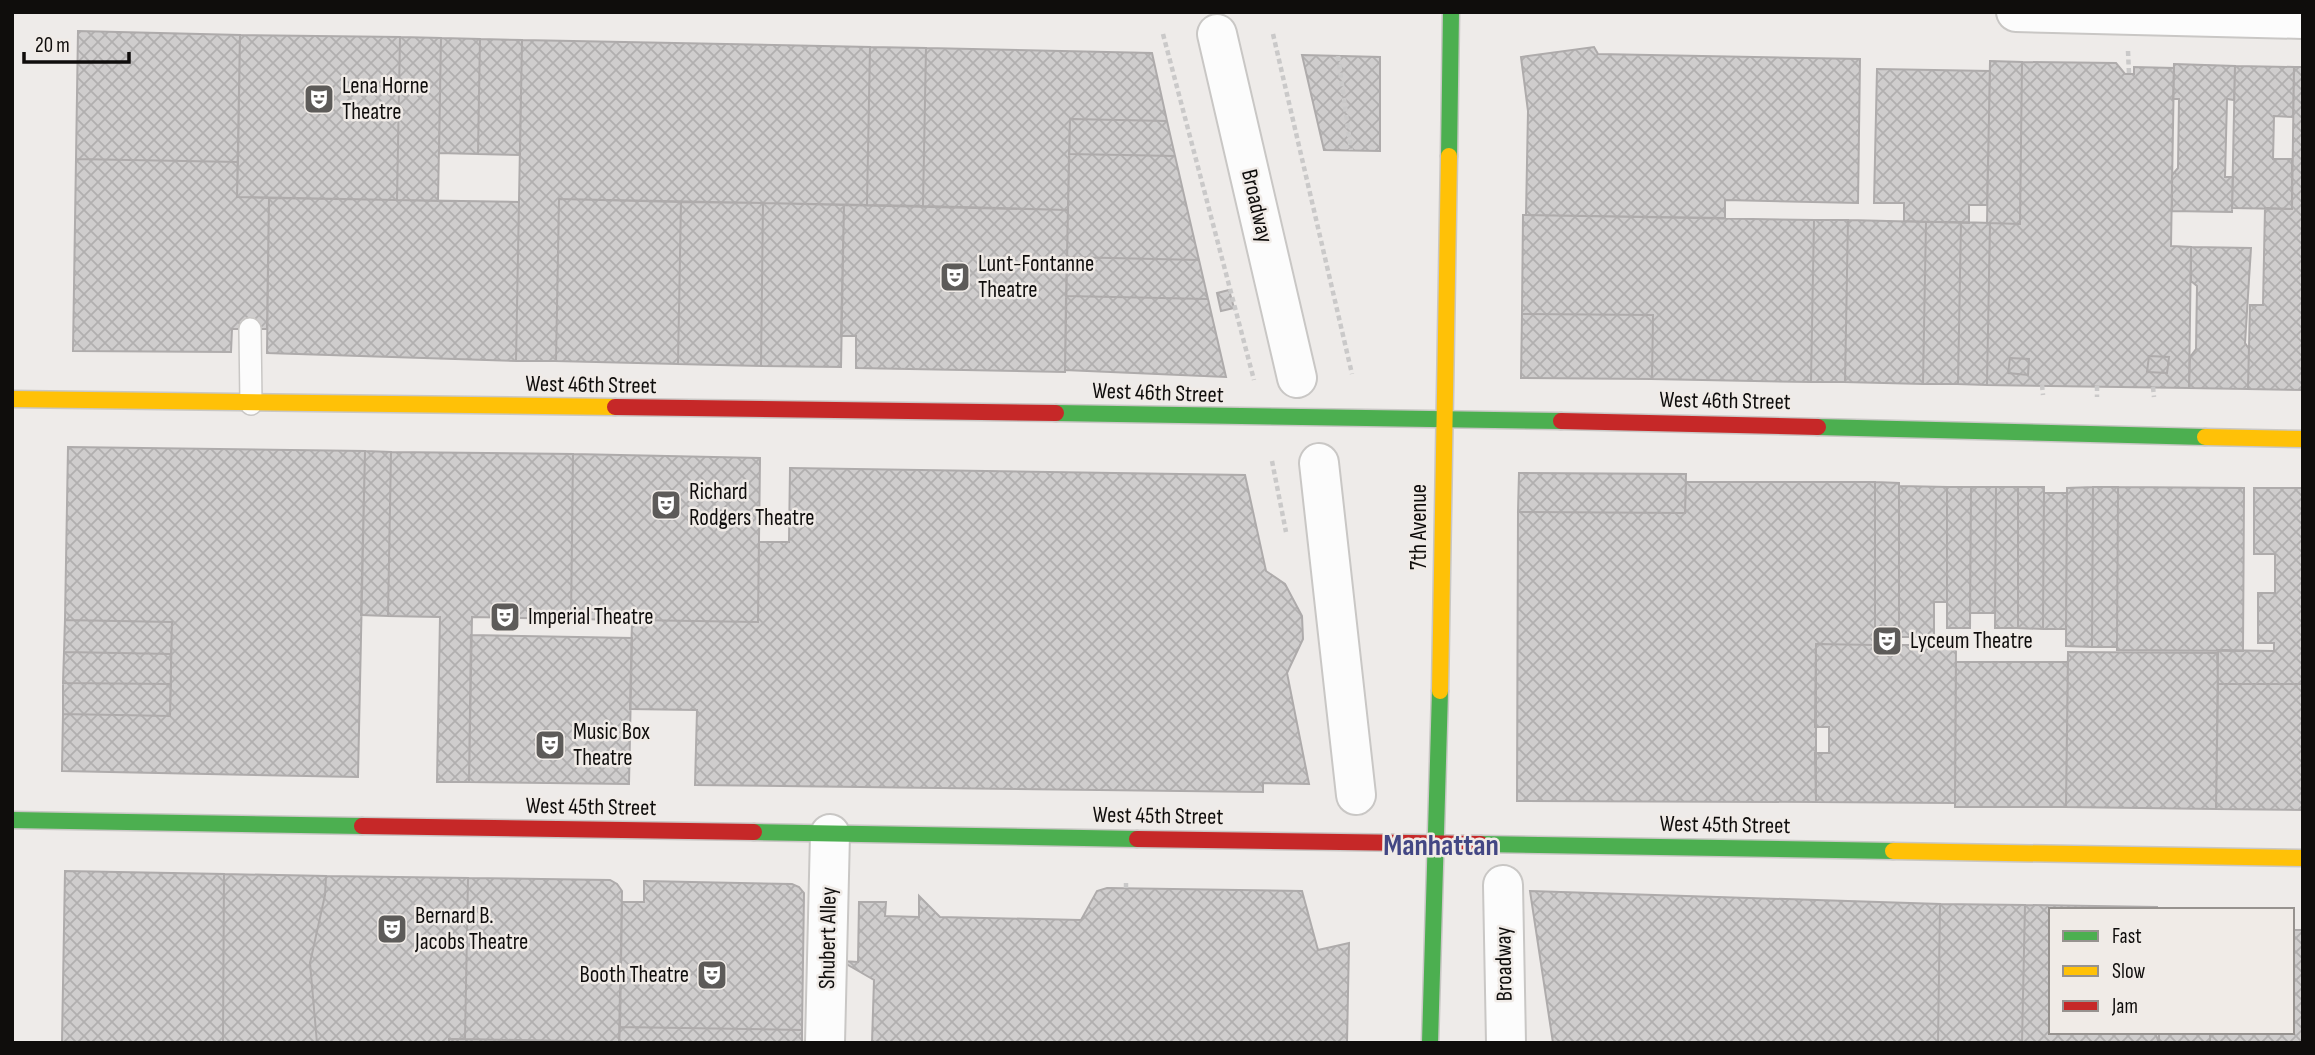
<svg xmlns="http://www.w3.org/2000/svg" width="2315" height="1055" viewBox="0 0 2315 1055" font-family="'Sofia Sans Condensed',sans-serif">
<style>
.building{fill:url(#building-cross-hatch);stroke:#aeabab;stroke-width:2}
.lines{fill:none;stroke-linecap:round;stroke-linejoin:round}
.lane-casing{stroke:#c9c7c5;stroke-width:24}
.street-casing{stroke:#c9c7c5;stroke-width:42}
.fast-casing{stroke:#c9c7c5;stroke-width:19}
.slow-casing{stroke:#c9c7c5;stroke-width:19}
.jam-casing{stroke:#c9c7c5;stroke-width:19}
.path{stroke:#cac9c9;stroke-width:4.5;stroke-dasharray:5 3.5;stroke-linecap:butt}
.lane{stroke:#fcfcfc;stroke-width:21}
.street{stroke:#fcfcfc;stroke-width:38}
.fast{stroke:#4caf50;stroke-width:16}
.slow{stroke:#ffc107;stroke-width:16}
.jam{stroke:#c62828;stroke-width:16}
.labels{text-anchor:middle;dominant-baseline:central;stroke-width:5;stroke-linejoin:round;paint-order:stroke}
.poi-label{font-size:23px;fill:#0f0d0c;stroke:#f0ebe7;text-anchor:start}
.street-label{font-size:23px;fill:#0f0d0c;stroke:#f0ebe7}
.district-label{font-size:30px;font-weight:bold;fill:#434784;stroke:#f0ebe7}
</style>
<defs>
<pattern id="building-cross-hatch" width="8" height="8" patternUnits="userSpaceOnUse" patternTransform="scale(1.75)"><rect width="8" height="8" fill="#cfcdcd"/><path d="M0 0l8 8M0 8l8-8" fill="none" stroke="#b1afaf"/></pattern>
</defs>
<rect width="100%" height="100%" fill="#eeebe9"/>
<path class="building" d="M78,31L240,35L238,162L76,159Z
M240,35L400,37L397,200L237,197Z
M400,37L441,38L438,201L397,200Z
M441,38L480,39L478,154L439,153Z
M480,39L522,40L520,155L478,154Z
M522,40L870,47L867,205L559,199L556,361H516Z
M870,47L926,48L923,206L867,205Z
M1594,47L1598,54L1860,59L1858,203L1725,200V218L1526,215L1528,111L1521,57Z
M926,48L1152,53L1167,121L1070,119L1068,210L923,206Z
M1302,55L1380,57V151L1324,150Z
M1990,61L2022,62L2020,224L1987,223Z
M2022,62L2116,63L2125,74H2134V67L2174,68L2171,246L2191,247L2189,388L1987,385L1990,223L2020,224Z
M2174,64L2235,66L2234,100L2227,99L2225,177H2233L2232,212L2172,211V175L2178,168L2179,99H2173Z
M2235,66L2294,67L2293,117L2274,116L2273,159H2292V209L2232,208Z
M2294,67H2303V390L2248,389L2250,305H2263L2265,208L2292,209Z
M1877,69L1990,71L1987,205H1969V223L1904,221V203H1874Z
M1070,119L1167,121L1175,156L1069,154Z
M1069,154L1175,156L1199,260L1067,257Z
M76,159L238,162L237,197L269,198L267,329H232L231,352L73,351Z
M269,198L519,202L516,361L267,353Z
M559,199L681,202L678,364L556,361Z
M681,202L763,203L761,366L678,364Z
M763,203L844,205L841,367L761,366Z
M844,205L1068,210L1065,372L856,368V336H841Z
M1523,215L1814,220L1811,382L1652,379L1653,315L1522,314Z
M1814,220H1848L1845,382H1811Z
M1848,220L1926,222L1923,384L1845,382Z
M1926,222H1961L1958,384H1923Z
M1961,222L1990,223L1987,385L1958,384Z
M2191,247L2251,248L2245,343L2249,349L2248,389L2189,388L2190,357L2196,349L2197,286L2191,281Z
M1067,257L1199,260L1208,299L1066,296Z
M1229,290L1234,308L1221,311L1217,293Z
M1066,296L1208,299L1226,377L1065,370Z
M1522,314L1653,315L1652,379L1521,378Z
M2149,356L2169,357L2167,373L2147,372Z
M2010,358L2029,359L2028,375L2008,373Z
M68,447L365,451L358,777L62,771L63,714L170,716L172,622L65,620Z
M365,451L391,452L388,616L361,615Z
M391,452L573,454L571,619L472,617L469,782H437L440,617L388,616Z
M573,454L760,458L758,622L571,619Z
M790,468L1245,475L1266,571L1285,584L1302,616L1303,639L1287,673L1309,784L1263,783V792L695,785L697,710L630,709L632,620L758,622L759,542H789Z
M1519,473L1686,474L1685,513L1518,512Z
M1686,482H1875V645L1816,644V802L1517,801L1518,512L1685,513Z
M1875,482L1899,483V645H1956L1955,803L1816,802L1815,753H1829V727H1815L1816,644L1875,645Z
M1899,486L1947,487V602H1934V637H1899Z
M1947,487H1971L1970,628H1947Z
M1971,487H1996L1995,613H1970Z
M1996,487H2018V628H1995Z
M2018,487H2044L2043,629L2018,628Z
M2093,487L2092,647L2066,646L2067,488Z
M2093,487H2118L2117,647H2092Z
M2118,487L2244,488L2243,651L2117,650Z
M2254,488H2303V684H2218L2217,650L2274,651V643H2258V593H2275V554H2254Z
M2044,493H2067L2066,629H2043Z
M65,620L172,622L171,654L64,652Z
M471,635L632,638L629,784L469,782Z
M64,652L171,654V684L63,683Z
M2068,652L2218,653L2216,809L2066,807Z
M1956,662H2068L2066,807H1955Z
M63,683L171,684L170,716L63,714Z
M2218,684H2303V810L2216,809Z
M65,871L224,874L223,1043H62Z
M224,874L326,876L325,895L310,963L317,1043H223Z
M326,876L468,878L465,1039H449V1043H317L310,963L325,895Z
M468,878L610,880L617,884L622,891L619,1042L465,1039Z
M644,881L792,884L799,887L804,893L802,1030L620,1027L622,902H644Z
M1107,888L1302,891L1318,950L1349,943L1347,1043H872L874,980L841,961L858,962L859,902H886L885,916L919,917V896L940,917L1081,920L1097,891Z
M1530,891L1940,904L1938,1043H1553Z
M1940,904L2025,905L2022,1043H1938Z
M2025,905L2157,907V910H2051V1032H2155L2159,1043H2022Z
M2162,908H2213L2212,910H2161Z
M2292,930H2303V1043H2210V1032H2292Z
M620,1027L802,1030V1043H619Z
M2159,1032H2210V1043H2159Z
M449,1039L619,1042V1043H449Z"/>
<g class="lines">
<g class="lane-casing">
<path id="lane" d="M250,329L251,404"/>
</g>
<g class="street-casing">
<path id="street" d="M2016,12L2303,19
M1217,34L1297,378
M1319,463L1356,795
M1503,885L1506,1043
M825,1043L830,834"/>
</g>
<g class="fast-casing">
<path id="fast" d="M1449,156L1451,12
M1056,413L1561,421
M1818,427L2205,437
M12,820L362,826
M754,832L1137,839
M1481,844L1893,851
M1430,1043L1440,691"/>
</g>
<g class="slow-casing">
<path id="slow" d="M12,399L615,407
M2205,437L2303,439
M1440,691L1449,156
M1893,851L2303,858"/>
</g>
<g class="jam-casing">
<path id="jam" d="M615,407L1056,413
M1561,421L1818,427
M362,826L754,832
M1137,839L1481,844"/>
</g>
<path class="path" d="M1163,34L1254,380
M1273,34L1352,374
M2128,51L2129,74
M1338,56L1351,150
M2042,385L2043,395
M2097,386V397
M2153,387L2154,397
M1272,461L1286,532
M1126,888V881"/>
<use href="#lane" class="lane"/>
<use href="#street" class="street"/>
<use href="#fast" class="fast"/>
<use href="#slow" class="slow"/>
<use href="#jam" class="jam"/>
</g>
<defs>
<g id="theatre-square" transform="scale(1.575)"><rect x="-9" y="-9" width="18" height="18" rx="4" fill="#5d5b59" stroke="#f0ebe7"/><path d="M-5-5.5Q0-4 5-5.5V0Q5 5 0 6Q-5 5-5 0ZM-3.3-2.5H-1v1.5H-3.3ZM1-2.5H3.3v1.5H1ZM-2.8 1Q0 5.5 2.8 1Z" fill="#fff"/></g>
</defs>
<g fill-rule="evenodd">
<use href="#theatre-square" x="319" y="99"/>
<use href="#theatre-square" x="955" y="277"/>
<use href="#theatre-square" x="666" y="505"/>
<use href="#theatre-square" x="505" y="617"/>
<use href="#theatre-square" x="1887" y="641"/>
<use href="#theatre-square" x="550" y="745"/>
<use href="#theatre-square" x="392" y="929"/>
<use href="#theatre-square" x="712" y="975"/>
</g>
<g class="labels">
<g class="poi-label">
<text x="342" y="86">Lena Horne<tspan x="342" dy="26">Theatre</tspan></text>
<text x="978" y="264">Lunt-Fontanne<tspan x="978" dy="26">Theatre</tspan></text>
<text x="689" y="492">Richard<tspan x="689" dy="26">Rodgers Theatre</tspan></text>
<text x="528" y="617">Imperial Theatre</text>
<text x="1910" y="641">Lyceum Theatre</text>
<text x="573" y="732">Music Box<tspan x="573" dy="26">Theatre</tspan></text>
<text x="415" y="916">Bernard B.<tspan x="415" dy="26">Jacobs Theatre</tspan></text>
<text x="689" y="975" text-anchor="end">Booth Theatre</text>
</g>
<g class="street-label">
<text transform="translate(1257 206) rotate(77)">Broadway</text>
<text transform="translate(591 385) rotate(1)">West 46th Street</text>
<text transform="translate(1158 393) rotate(2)">West 46th Street</text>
<text transform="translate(1725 401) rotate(1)">West 46th Street</text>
<text transform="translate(1419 527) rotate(-90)">7th Avenue</text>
<text transform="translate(591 807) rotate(1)">West 45th Street</text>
<text transform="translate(1158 816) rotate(1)">West 45th Street</text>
<text transform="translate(1725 825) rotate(1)">West 45th Street</text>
<text transform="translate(828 938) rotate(-89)">Shubert Alley</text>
<text transform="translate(1504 964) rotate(-91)">Broadway</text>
</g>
<g class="district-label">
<text x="1441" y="846">Manhattan</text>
</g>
</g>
<rect width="2315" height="1055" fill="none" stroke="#0f0d0c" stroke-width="28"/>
<rect x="2049" y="908" width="245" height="126" fill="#f0ebe7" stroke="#96928f" stroke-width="2"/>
<rect x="2063" y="931" width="35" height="10" fill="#4caf50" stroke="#96928f" stroke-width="2"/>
<text x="2112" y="943" font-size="21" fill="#0f0d0c">Fast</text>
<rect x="2063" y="966" width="35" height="10" fill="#ffc107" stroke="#96928f" stroke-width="2"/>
<text x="2112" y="978" font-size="21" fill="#0f0d0c">Slow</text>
<rect x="2063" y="1001" width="35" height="10" fill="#c62828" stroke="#96928f" stroke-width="2"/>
<text x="2112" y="1013" font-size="21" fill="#0f0d0c">Jam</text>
<path d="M24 52v10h105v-10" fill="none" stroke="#0f0d0c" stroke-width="3.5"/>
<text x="35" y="52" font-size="21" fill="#0f0d0c" stroke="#f0ebe7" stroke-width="5" paint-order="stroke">20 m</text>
</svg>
